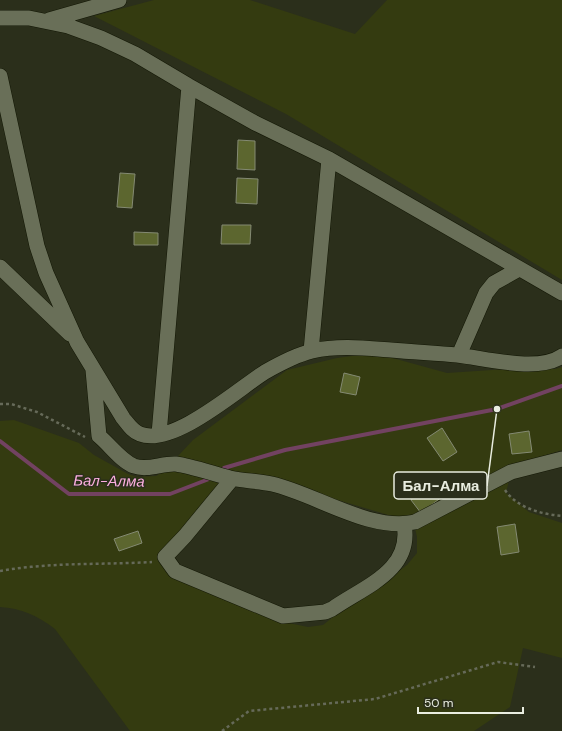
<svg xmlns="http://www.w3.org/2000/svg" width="562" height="731" viewBox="0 0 562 731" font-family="'DM Sans',sans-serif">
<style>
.green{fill:#343b10;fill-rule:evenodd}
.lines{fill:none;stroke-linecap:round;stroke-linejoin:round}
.stream{stroke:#724261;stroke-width:4}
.building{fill:#5c662f;stroke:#848a73}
.minor-casing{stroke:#131705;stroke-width:16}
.path{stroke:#666a59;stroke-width:2.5;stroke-dasharray:3 3;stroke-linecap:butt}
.minor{stroke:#696f58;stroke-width:15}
.labels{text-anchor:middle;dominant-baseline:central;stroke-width:3;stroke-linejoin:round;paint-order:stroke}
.water-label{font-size:15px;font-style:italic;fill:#fcaedf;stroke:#2b2f1b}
.leader{fill:none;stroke:#e9ede0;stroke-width:1.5}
.callout-dot{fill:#e9ede0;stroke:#2b2f1b;stroke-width:1.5}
.callout{fill:#2b2f1b;stroke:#e9ede0;stroke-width:1.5}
.callout-label{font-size:15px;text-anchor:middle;font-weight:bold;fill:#e9ede0}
</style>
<rect width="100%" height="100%" fill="#2b2f1b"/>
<path class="green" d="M154,0H250L355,34L387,0H562V280L286,114L94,16Z
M367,354L389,357L447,373L507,369H555L562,367V450L534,459L511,472L506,493L529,512L562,523V658L523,648L510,707L474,731H130L55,629C38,616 21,608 0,607V421L14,420L79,443L94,455L128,474L137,477L156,476L164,471L193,440L287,370L337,358ZM260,477L402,519L415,528L417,537V553L407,565L368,594L348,605L323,625L308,627L274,620L214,596L180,579L164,564L231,488L245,481Z"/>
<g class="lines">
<path class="stream" d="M0,441L69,494H170L209,479
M224,468L285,450L497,409L562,386"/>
</g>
<path class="building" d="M238,140L255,141V170L237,169Z
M120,173L135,174L132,208L117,207Z
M237,178L258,179L257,204L236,203Z
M222,225H251L250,244H221Z
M134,232L158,233V245H134Z
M344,373L360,377L356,395L340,392Z
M442,428L457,452L443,461L427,438Z
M529,431L532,452L512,454L509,434Z
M433,483L443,496L421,513L411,500Z
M515,524L519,552L501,555L497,527Z
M138,531L142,543L119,551L114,539Z"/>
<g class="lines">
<g class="minor-casing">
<path id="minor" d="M0,18H29L68,26L101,38L135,54L189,86L255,123L329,159L562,293
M49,20L119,0
M0,76L37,246L46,273L77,342L123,418C128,424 132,431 140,434C173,447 238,389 265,372C279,364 296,355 312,351C338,345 365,348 391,350C413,352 435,353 457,355C485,358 538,373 562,356
M0,267L70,334
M311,351L329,159
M459,355L486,293L494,283L519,269
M93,370L99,436C110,445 121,461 134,466C148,471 162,463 176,464C191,466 214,474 230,478C244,481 258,481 272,484C316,494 369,532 415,522L511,472L562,459
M159,434L189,86
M232,479L185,536L165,557L175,571L283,616L325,612L332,609C363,587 413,571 404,524"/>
</g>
<path class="path" d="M0,404H11L37,412L85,437
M505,490C517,508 541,514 562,516
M0,571C50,562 101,565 152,562
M222,731L249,711L375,699L498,662L535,667"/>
<use href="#minor" class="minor"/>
</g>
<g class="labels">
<g class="water-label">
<text transform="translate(109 481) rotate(1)">Бал-Алма</text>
</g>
</g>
<path class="leader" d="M497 409L487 486"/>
<circle class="callout-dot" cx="497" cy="409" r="4"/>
<rect class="callout" x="394" y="472" width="93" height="27" rx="4"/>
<g class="callout-label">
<text x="441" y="491">Бал-Алма</text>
</g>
<path d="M418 707v6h105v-6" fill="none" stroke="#e9ede0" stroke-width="2"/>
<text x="424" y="707" font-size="12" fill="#e9ede0" stroke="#2b2f1b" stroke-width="3" paint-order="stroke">50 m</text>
</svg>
